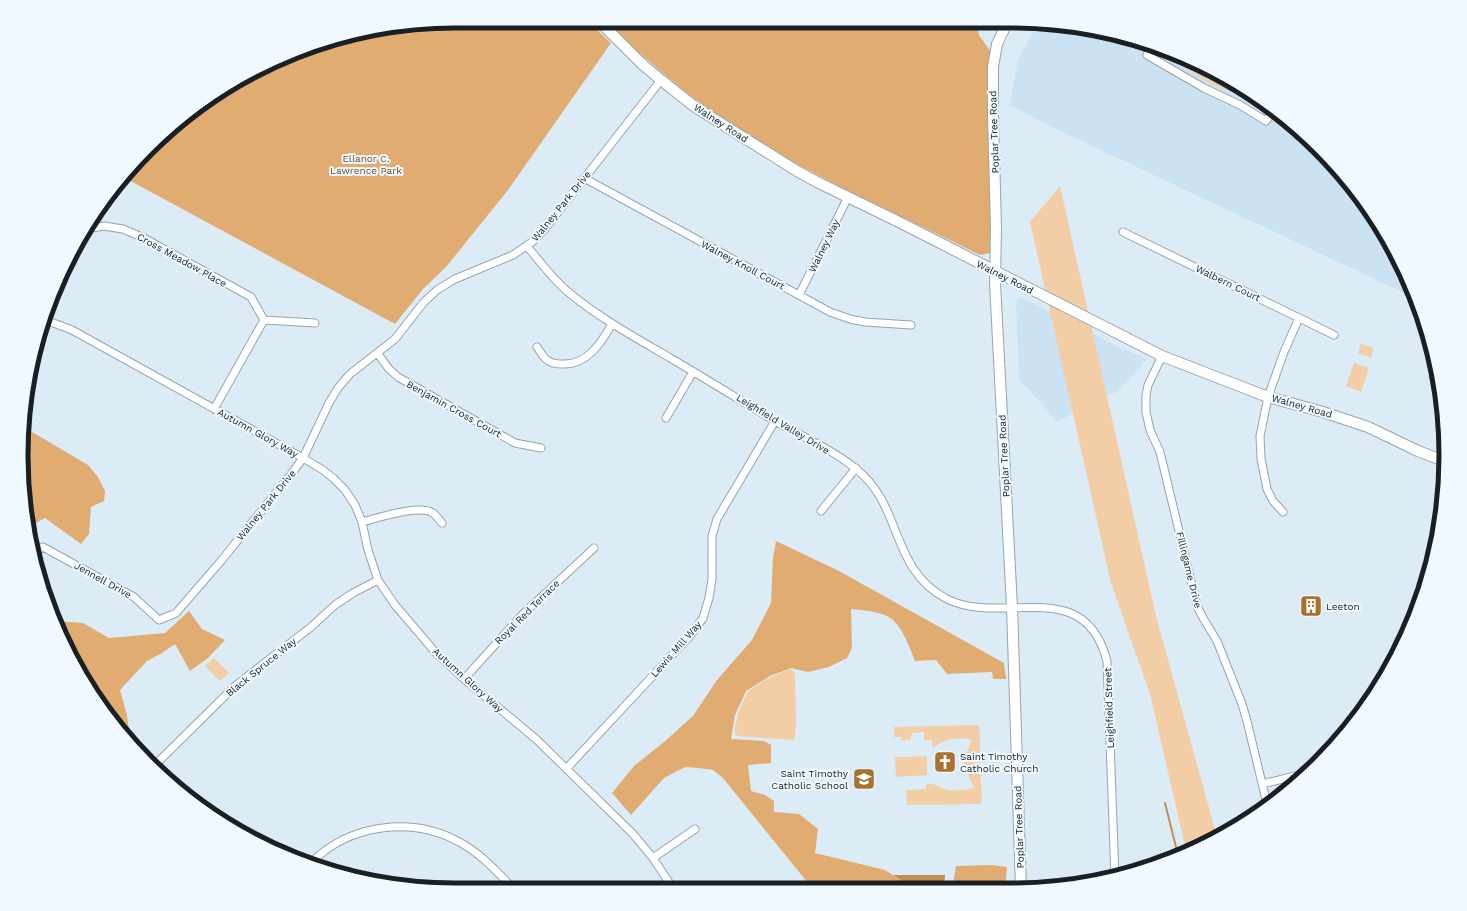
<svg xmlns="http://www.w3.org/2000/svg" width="1467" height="911" viewBox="0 0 1467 911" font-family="'Work Sans',sans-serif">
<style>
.built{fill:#cae2f1}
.green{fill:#f3cda5}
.forest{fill:#e1ac72}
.water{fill:#c28f55}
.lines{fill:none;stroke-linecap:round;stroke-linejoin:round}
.stream{stroke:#c28f55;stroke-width:2}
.minor-casing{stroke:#95a4ae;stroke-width:9}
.secondary-casing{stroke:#95a4ae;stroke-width:12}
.minor{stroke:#fff;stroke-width:7}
.secondary{stroke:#fff;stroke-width:10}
.labels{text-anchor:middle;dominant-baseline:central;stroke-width:4;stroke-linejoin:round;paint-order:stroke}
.street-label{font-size:10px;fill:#191f23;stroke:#eff9ff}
.park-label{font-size:10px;fill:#734f23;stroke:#eff9ff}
.poi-label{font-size:10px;fill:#191f23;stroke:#eff9ff;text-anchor:start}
.rim{fill:none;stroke:#191f23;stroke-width:5}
</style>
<rect width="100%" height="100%" fill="#dcecf7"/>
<path class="built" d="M1037,25H1068L1178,54L1276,111L1338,169L1388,238L1415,298L1054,128L1010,105L1018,60Z
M1020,297L1119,347L1144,358L1146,360L1117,392L1101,397L1058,422L1019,379L1016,301Z"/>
<path class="green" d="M1155,48L1178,54L1272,108L1269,113L1238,94L1211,84Z
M1060,186L1156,616L1217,837L1186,850L1150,694L1111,583L1030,222Z
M1361,344L1374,348L1371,358L1358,353Z
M1354,363L1369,368L1361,392L1346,386Z
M214,658L229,673L220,681L205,666Z
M790,669L795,673L796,726L794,740L737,736L734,731L739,711L748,691L770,677Z
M978,725C981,734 979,734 980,743C980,756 980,769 981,782C981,789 983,796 981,804L907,805L906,790L926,789V784C937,783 939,788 948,790C956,791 965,790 974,788C962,761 960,768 972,740C958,736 944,739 933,748L932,740H924V732L912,733L910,740H902L901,737H894V727Z
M927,756V775L896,777L895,757Z"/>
<path class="forest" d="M399,25H592L611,43L508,190L446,267L423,289L395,324L125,178L122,183L119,182L148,148L214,94L316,44Z
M609,25H977L979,35L993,55V246L990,253L980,255C907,219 832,185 761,144C707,113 654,67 609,25Z
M27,429L88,465L98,477L105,491L104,501L91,507L89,534L81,544L45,518L36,523H30L21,455L23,432Z
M776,541L839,571L1004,663L1006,679H993L992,672L947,674L936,660L915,661C910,648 903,629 893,620C884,612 863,610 851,609L852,648L847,658L829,667L808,672L791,668L770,676L746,691L735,715L731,739L764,741L771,745V763L748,765L751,791L765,795L774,801V812L799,814L818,829L815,853L885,870L914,889L812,888L723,778L713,770L698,768L686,767L677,771L664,778L631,815L612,793L634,766L664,742L693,716L717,680L752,640L771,603L773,558Z
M189,611L202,629L225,640L208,658L190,671L175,644L162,653L147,661L120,690L127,715L129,733L126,738C104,710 81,681 66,647C62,639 59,630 56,621L83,623L109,638L165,633Z
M992,865L1007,867L1005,889H952L956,866Z"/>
<path class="water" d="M893,875H945L944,889H914Z"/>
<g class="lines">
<path class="stream" d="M1165,803L1177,851L1179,853"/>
<g class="minor-casing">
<path id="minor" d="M1151,47L1147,55L1204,88L1240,105L1266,121L1274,110
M584,178L830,312L850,319L865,322L911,325
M85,229L104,226L123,229L144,238L251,297L264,320
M1123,232L1334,335
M527,246C540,262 552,278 567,291C599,318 636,338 672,359C706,379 740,400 775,421C802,437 832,449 856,469C903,505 890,570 947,599C1003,627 1084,573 1107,661L1115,877
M799,295L848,197
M43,319L72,330L303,458L323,470L333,478L345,490L355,505L362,522L368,550L378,580L395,605L436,653L464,679L536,739L633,834L653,858L672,887
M537,347C540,351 543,357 547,360C551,363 556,364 561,364C587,366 601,343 612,324
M378,354L389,369L398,377L515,443L541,448
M1162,356L1148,385L1146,396V412L1150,430L1160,452L1197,606L1203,618L1217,641L1242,704L1247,721L1267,804
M1433,377L1437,378
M214,409L264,320L315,323
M666,418L693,372
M821,511L856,468
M1283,512L1273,501L1267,489L1261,459L1260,436L1268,397L1284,352L1299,318
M362,522C378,518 419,504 433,513C436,515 439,520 442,523
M34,558L39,549L43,547L134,597L159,620L176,613L221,561L292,473L303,458L329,403L338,388L350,374L395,339L424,302L437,290L455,279L513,255L532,242L544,230L661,80
M1403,644L1406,629L1418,603
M464,679L523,614L594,548
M154,766L235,686L311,627L335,605L353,593L378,580
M567,768L689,637L703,618L709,598L712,579V536L717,519L775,421
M1262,784L1307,773
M653,858L695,829
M311,863C350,823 414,816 461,843C481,854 496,871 512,887"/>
</g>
<g class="secondary-casing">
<path id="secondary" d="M603,25L643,65L661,80L695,107L797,171L817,182L899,222L1162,356L1268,397L1323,412L1368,427L1418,451L1444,461
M1006,25L997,44L993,67V115L996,228L995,283L1012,607L1021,889"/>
</g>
<use href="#minor" class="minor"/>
<use href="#secondary" class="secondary"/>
</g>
<defs>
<g id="building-square" transform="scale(1.15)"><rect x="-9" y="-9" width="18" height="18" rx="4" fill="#a8712d" stroke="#eff9ff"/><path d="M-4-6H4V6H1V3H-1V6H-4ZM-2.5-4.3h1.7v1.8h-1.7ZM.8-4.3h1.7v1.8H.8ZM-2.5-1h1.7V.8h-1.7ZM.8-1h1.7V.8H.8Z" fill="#fff"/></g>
<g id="church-square" transform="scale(1.15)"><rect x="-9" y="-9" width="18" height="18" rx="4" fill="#a8712d" stroke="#eff9ff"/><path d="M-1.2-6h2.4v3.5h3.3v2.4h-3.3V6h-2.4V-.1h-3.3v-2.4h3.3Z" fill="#fff"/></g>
<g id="school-square" transform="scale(1.15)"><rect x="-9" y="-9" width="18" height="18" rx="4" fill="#a8712d" stroke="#eff9ff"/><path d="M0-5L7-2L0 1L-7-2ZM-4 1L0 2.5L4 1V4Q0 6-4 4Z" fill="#fff"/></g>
</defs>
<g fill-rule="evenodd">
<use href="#building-square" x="1311" y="606"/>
<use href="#church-square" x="945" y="762"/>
<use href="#school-square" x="864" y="779"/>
</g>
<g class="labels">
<g class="street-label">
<text transform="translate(721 123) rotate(33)">Walney Road</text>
<text transform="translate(994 132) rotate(-92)">Poplar Tree Road</text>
<text transform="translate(561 206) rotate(-51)">Walney Park Drive</text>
<text transform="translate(824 246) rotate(-64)">Walney Way</text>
<text transform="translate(182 260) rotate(29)">Cross Meadow Place</text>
<text transform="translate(743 265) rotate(28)">Walney Knoll Court</text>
<text transform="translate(1005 277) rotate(27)">Walney Road</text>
<text transform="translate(1228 283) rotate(26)">Walbern Court</text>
<text transform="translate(1302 406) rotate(16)">Walney Road</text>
<text transform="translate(454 409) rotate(29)">Benjamin Cross Court</text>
<text transform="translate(783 424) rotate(31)">Leighfield Valley Drive</text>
<text transform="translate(258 433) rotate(29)">Autumn Glory Way</text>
<text transform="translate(1004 456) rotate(-93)">Poplar Tree Road</text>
<text transform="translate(266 505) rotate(-51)">Walney Park Drive</text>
<text transform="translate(1189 570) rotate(76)">Fillingame Drive</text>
<text transform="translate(103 580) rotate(29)">Jennell Drive</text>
<text transform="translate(527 612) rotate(-45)">Royal Red Terrace</text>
<text transform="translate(676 649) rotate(-49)">Lewis Mill Way</text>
<text transform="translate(261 667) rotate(-39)">Black Spruce Way</text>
<text transform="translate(468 680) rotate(42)">Autumn Glory Way</text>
<text transform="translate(1109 708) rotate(-92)">Leighfield Street</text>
<text transform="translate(1019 827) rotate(-92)">Poplar Tree Road</text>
</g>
<g class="park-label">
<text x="366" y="158">Ellanor C.<tspan x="366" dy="12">Lawrence Park</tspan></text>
</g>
<g class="poi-label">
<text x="1326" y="606">Leeton</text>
<text x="960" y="756">Saint Timothy<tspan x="960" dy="12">Catholic Church</tspan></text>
<text x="848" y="773" text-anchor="end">Saint Timothy<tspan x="848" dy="12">Catholic School</tspan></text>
</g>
</g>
<path d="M0 0H1467V911H0ZM455 28H1012A427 427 0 0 1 1439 455V456A427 427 0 0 1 1012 883H455A427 427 0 0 1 28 456V455A427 427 0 0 1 455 28Z" fill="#eff9ff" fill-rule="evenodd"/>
<path class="rim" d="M455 28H1012A427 427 0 0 1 1439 455V456A427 427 0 0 1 1012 883H455A427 427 0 0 1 28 456V455A427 427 0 0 1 455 28Z"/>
</svg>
